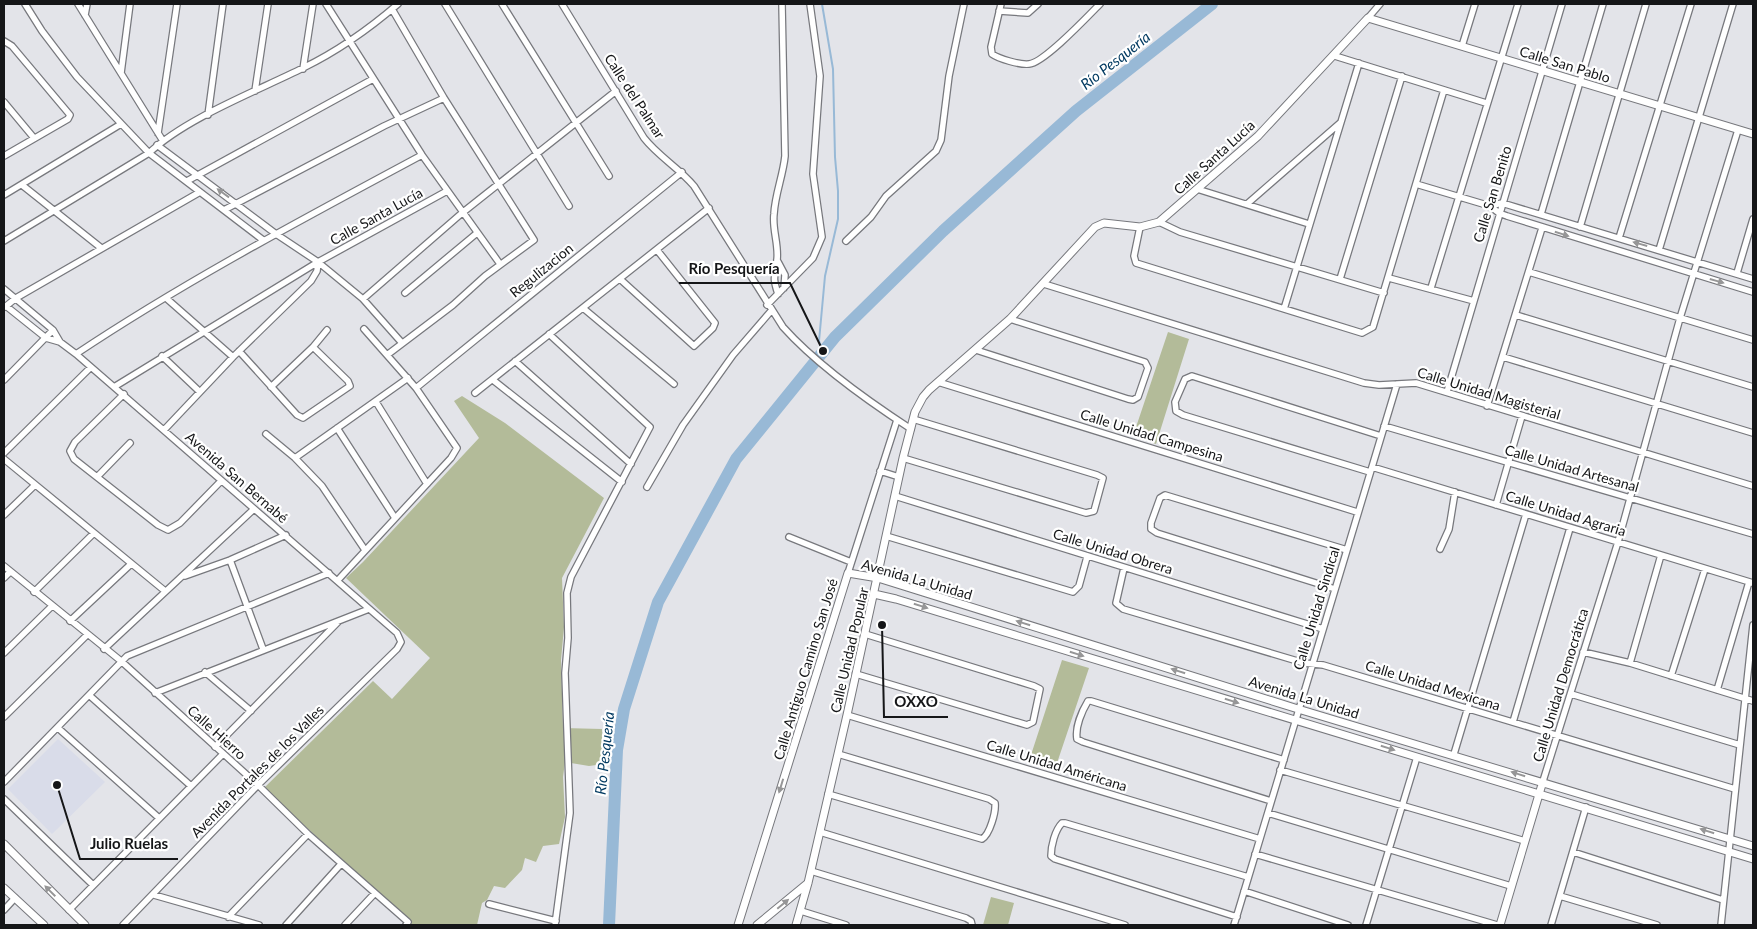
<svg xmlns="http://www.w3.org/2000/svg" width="1757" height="929" viewBox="0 0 1757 929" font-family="Lato,sans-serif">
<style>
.built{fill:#d9dce9}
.green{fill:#b3bb99}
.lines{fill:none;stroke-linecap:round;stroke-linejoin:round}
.stream{stroke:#98b9d6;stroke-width:2}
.river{stroke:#98b9d6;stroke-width:12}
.minor-casing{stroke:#77787d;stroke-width:8}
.tertiary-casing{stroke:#77787d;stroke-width:9}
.minor{stroke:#fff;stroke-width:5.5}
.tertiary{stroke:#fff;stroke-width:7}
.oneway{fill:#969697}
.labels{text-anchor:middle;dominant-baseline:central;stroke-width:4.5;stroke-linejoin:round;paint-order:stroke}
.street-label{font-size:14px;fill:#151618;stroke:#fff}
.water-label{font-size:15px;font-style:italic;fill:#023a61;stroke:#fff}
.leader{fill:none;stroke:#151618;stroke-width:2}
.callout-dot{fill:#151618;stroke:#fff;stroke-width:2}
.callout-label{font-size:15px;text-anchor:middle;font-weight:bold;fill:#151618;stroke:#fff;stroke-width:4.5;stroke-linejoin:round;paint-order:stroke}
</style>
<rect width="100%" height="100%" fill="#e3e4e9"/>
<path class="built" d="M58,739L105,782L52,834L8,789Z"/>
<path class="green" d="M1168,332L1189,339L1156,444L1133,436Z
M462,396L505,423L604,498L562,578L564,627L561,660L563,728L602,729L604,764L589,766L565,762L563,777L565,817L559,844L543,846L536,862L525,858L522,870L505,888L494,886L487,900L482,903L477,925H413L282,805L265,787L373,681L392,699L430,658L346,578L363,562L479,438L454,401Z
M1062,660L1089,668L1055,769L1029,761Z
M991,897L1014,903L1008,925H983Z"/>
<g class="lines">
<path class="stream" d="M822,4L833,69L835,157L838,191V219L825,276L819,341L823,351"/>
<path class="river" d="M609,925L617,750L624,709L658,602L736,459L835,337L943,231L1076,111L1212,4"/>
<g class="minor-casing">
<path id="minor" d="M25,4L42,31L77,77L149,153L263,240
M78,4L163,141
M326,4L422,155L500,264
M445,4L569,206
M502,4L609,176
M562,4L644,138C658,156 679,168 694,186L783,327C817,365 868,401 911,429
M1001,4L991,47L992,54C999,59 1020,65 1029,64C1044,63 1088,16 1100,4
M999,11L1028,13L1038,4
M85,15L87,4
M1368,18L1380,4
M4,41L12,46L70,115L68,119L4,156
M1462,46L1475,4
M1335,56L1486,103
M303,69L313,4
M121,73L130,4
M255,91L268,4
M4,102L34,138
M208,115L223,4
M158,133L177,4
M157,145L276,234L318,262L363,299L402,343
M187,181L373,79
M1416,184L1490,206L1499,213L1507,216L1753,292
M22,185L100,247
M1197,189L1309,224
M4,195L121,124
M1247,204L1340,123
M1490,206L1502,203L1753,279
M224,210L384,126L444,98
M1541,214L1603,4
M1159,222L1180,232L1384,293
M1140,227L1134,256L1136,263L1362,333L1373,327L1444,90
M1580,227L1646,4
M1619,238L1691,4
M4,241L149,153C186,118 257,91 303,68C338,51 369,29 398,4
M846,241L871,217L886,196L936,151L941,140L949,76L964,4
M1659,250L1733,4
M777,260L785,275L784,288
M1529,272L1753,340
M1737,273L1753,219
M1389,278L1474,301
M620,279L694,346L713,328L715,323L657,250
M1340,279L1402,76
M1044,284L1364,383L1379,385L1416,383L1753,486
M1431,288L1518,4
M4,289L53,330L60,342
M405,293L477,233
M778,294C772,276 775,277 777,260C779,245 772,229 774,214C775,194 783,176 785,156L782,4
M166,298L233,357
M363,299L462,213L616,91
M767,305L813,258L822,237L813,174L820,76L810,4
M6,306L46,338L60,342L76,354L397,633L401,642L397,649L258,785L123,925
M5,307L16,298L200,192
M583,308L674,384
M1284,309L1359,63
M1516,315L1753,387
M549,334L650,427L571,577L567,593L568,638L565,673L570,813L555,925
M976,350L1128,399L1133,400L1138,397L1148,368L1145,362L1010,319
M239,351L297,415L303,418L350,386L348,381L313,347
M76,354C187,280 305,218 422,155
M387,355L453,305L485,276L534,240L444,98L392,9
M162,356L200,392
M1503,357L1753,433
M515,361L631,464
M4,380L53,330
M493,380L622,482
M938,382L1357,512
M114,387L318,262L447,191
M271,387L313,347L327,330
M416,388L682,172
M1447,392L1562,4
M475,393L709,208
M124,394L75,442L70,451L74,459L158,525L168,530L180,523L221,481
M376,402L427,484
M1487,406L1542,228
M1384,426L1753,534
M337,428L395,518
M164,430L233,357L311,281L317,271L318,262
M266,434L295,458L322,486L365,550
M4,453L90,368
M295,458L408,378
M903,458L1086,513L1094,511L1103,478L1097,475L913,419
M4,459L165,591
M1372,467L1753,583
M880,471L899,477
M1370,472L1183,415L1176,411L1175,402L1185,379L1192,376L1381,436
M97,477L130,443
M647,487L683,425L733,355L771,311
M895,496L1323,629
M1496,505L1522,416
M4,515L35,485
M886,536L1073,592L1079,586L1087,557
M789,537L851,562
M1440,549L1449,529L1455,492
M230,560L263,649
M4,566L121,661L258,785L308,834L408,922L406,925
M1124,568L1116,603L1123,609L1304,663L1323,665L1735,789
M848,573L897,420
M185,576L230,560L286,535
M4,578L10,572
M338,580L451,458L457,448L416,388L364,329
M1335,589L1157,533L1151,529V523L1160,498L1165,495L1347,550
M34,592L94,533
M70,621L131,564
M104,649L254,509
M1583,652L1630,663L1753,701
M4,653L52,606
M1630,663L1661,555
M205,672L251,711
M856,674L1027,725L1033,722L1040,689L1034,686L865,634
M1671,676L1705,569
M1717,690L1749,582
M155,693L369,609
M1571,694L1740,745
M89,695L191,786
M847,715L1260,839
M4,717L87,635
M1513,722L1570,528
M58,728L159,818
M215,747L338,622
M1454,754L1526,514
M1280,770L1525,841
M1543,781L1618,542L1680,318L1738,130
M4,782L127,656L329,573
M828,794L982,839C990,834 996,812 995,803L989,799L838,754
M4,799L93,885
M1271,801L1083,742L1077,739C1075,727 1082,711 1088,701H1091L1284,760
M1268,813L1511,886
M820,832L1125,925
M1573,852L1723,900
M1255,854L1497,925
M811,871L966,918L971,921L972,925
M1244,891L1348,925
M154,895L259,925
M1560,896L1657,925
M489,904L556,921
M4,910L15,898
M69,910L223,754
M801,911L846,925
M228,917L308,834
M1237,917L1055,859L1051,856C1051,846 1055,830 1062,823H1065L1248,877
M286,925L341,864
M345,925L375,893
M1234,925L1397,384
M1366,925L1417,757
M1551,925L1586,807
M1721,925L1753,625"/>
</g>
<g class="tertiary-casing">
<path id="tertiary" d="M874,594L896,599L1753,859
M4,844L85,925
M4,888L44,925
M738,925L848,573L878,578L1298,709L1753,846
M757,925L808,883
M796,925L808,883L847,715L903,458L915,412L923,397L929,390L1010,319L1095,227L1104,223L1140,227L1159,222L1258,136L1368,18L1753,134
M1500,925L1543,781"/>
</g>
<use href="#minor" class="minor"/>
<use href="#tertiary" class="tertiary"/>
</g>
<defs><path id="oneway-solid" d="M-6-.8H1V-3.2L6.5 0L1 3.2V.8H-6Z" transform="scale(1.25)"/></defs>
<g class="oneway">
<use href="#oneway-solid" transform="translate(223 193) rotate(-144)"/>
<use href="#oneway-solid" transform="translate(1562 234) rotate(17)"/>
<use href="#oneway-solid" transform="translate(1640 244) rotate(-164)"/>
<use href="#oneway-solid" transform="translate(1717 281) rotate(16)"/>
<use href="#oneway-solid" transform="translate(921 606) rotate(17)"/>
<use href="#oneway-solid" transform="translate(1023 623) rotate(-163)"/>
<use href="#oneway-solid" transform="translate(1077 654) rotate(17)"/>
<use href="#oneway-solid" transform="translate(1178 671) rotate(-163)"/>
<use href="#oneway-solid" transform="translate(1232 701) rotate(17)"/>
<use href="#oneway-solid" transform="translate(1388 748) rotate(17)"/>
<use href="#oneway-solid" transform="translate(1518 774) rotate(-163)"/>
<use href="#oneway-solid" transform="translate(781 786) rotate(107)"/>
<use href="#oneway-solid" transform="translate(1707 831) rotate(-163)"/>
<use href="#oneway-solid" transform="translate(50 891) rotate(-135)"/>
<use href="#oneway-solid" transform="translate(783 904) rotate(-40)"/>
</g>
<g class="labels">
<g class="street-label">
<text transform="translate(1565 64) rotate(17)">Calle San Pablo</text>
<text transform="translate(635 96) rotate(57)">Calle del Palmar</text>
<text transform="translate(1214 157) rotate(-42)">Calle Santa Lucía</text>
<text transform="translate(1492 194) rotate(-73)">Calle San Benito</text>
<text transform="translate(376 216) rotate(-29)">Calle Santa Lucía</text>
<text transform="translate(541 270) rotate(-39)">Regulizacion</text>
<text transform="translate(1489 393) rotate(17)">Calle Unidad Magisterial</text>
<text transform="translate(1152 435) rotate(17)">Calle Unidad Campesina</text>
<text transform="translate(1572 468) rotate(16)">Calle Unidad Artesanal</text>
<text transform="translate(237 477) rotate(41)">Avenida San Bernabé</text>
<text transform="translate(1566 513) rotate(17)">Calle Unidad Agraria</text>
<text transform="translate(1113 551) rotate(17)">Calle Unidad Obrera</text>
<text transform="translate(917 579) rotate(16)">Avenida La Unidad</text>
<text transform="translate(1316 608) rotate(-73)">Calle Unidad Sindical</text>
<text transform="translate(849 650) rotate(-77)">Calle Unidad Popular</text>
<text transform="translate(805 669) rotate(-73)">Calle Antiguo Camino San José</text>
<text transform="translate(1433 685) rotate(17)">Calle Unidad Mexicana</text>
<text transform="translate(1560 685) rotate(-73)">Calle Unidad Democrática</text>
<text transform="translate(1304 697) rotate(17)">Avenida La Unidad</text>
<text transform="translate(217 732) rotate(42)">Calle Hierro</text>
<text transform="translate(1057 765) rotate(17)">Calle Unidad Américana</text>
<text transform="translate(257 771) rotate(-45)">Avenida Portales de los Valles</text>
</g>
<g class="water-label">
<text transform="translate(1115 60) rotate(-38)">Río Pesquería</text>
<text transform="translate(604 753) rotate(-84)">Río Pesquería</text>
</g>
</g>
<path class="leader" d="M823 351L790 283H679M882 625L884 717H948M57 785L80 859H178"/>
<g class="callout-dot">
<circle cx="823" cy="351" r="5"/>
<circle cx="882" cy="625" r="5"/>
<circle cx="57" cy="785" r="5"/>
</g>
<g class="callout-label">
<text x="734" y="274">Río Pesquería</text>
<text x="916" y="707">OXXO</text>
<text x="129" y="849">Julio Ruelas</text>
</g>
<rect width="1757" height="929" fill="none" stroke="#151618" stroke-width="10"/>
</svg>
